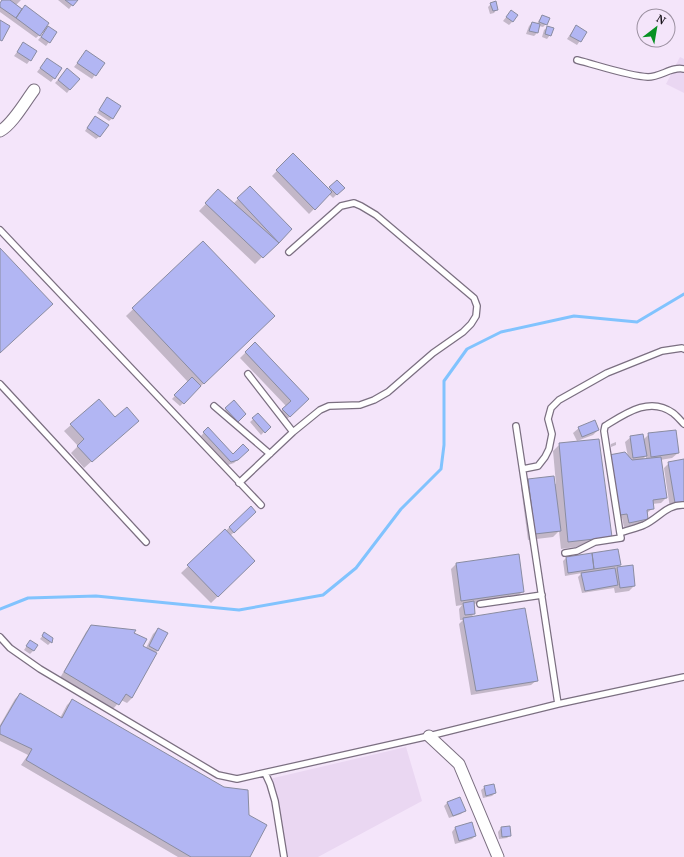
<svg xmlns="http://www.w3.org/2000/svg" width="684" height="857" viewBox="0 0 684 857" font-family="'PT Serif',serif">
<style>
.built{fill:#ead7f2}
.shadow{fill:#0003;fill-rule:evenodd}
.lines{fill:none;stroke-linecap:round;stroke-linejoin:round}
.stream{stroke:#81c3fe;stroke-width:3}
.building{fill:#b2b6f3;stroke:#8a8ca1}
.service-casing{stroke:#7b6f81;stroke-width:8}
.minor-casing{stroke:#7b6f81;stroke-width:13}
.service{stroke:#fff;stroke-width:5.5}
.minor{stroke:#fff;stroke-width:11}
</style>
<rect width="100%" height="100%" fill="#f4e5fa"/>
<path class="built" d="M680,57L684,59V93L666,84Z
M406,747L422,801L318,857H288L265,780Z"/>
<path class="shadow" d="M2,0H21L16,5L56,33L49,42L46,46L38,40L44,33L43,32L36,38L0,12V3Z
M58,0H76L69,9Z
M491,4L497,9L494,13L490,14L488,7Z
M511,11L512,22L509,25L503,21Z
M542,16L546,24L543,27L539,26L537,33L534,36L526,34L529,26L532,23L537,24L539,20Z
M576,26L586,32L577,45L567,39Z
M548,27L550,35L547,39L542,37L544,30Z
M23,44L36,52L27,64L14,56Z
M86,52L103,63L92,79L74,67Z
M47,59L61,69L51,82L37,72Z
M64,73L70,89L67,93L55,83Z
M107,98L113,118L109,121L97,113Z
M92,120L100,136L96,139L85,131Z
M293,154L328,190L337,182L343,188L333,198L329,194L309,214L272,176Z
M250,187L290,229L255,264L199,211L218,191L233,204Z
M203,242L267,323L180,406L172,399L188,382L126,316Z
M255,343L308,399L284,422L278,415L286,406L240,358Z
M233,402L245,414L234,424L223,412Z
M258,415L269,427L261,435L250,422Z
M115,419L130,427L84,468L71,453L78,446L64,431L71,425Z
M208,428L233,455L247,450L234,463L228,465L201,436Z
M579,428L598,430L593,435L577,441L573,433Z
M649,434L678,453L672,458L660,460L666,498L661,503L652,504L653,508L646,514L647,519L642,524L624,527L622,518L615,520L605,461L610,456L628,457L625,442L631,437L643,440ZM646,456V460H642Z
M598,440L604,543L561,549L559,531L553,537L528,540L521,487L528,480L556,484L553,451L560,444Z
M616,442V445L611,447V444Z
M684,460V505L670,508L664,468L669,463Z
M251,507L255,512L230,536L254,561L211,603L181,573Z
M566,558L619,565L616,568L632,566L634,586L629,591L615,593L614,588L582,593L578,577L582,573L565,576L563,561Z
M456,564L522,592L517,597L473,604L474,614L470,618L537,680L531,685L471,695L459,624L463,620H460L459,609L462,605L456,606L451,569Z
M91,626L133,633L142,646L146,648L153,634L158,629L157,651L132,698L127,703L121,700L113,709L60,678L86,632Z
M44,634L51,642L48,645L40,639Z
M30,641L34,650L30,654L24,650Z
M20,694L60,718L67,705L72,700L249,857H178L21,765L28,755L0,741V725L15,699Z
M485,787L495,793L492,796L483,798L481,790Z
M447,803L465,810L461,814L449,818L444,806Z
M472,824L475,836L472,839L455,844L452,832L455,828Z
M501,828L510,835L507,838L499,839L498,832Z"/>
<g class="lines">
<path class="stream" d="M0,609L28,598L96,596L239,610L323,595L356,568L401,509L441,469L444,445V381L467,349L501,332L574,316L637,322L684,294"/>
</g>
<path class="building" d="M2,0H10L22,9L16,18L0,7V3Z
M65,0H78L73,6Z
M496,1L498,10L493,11L490,3Z
M25,5L49,23L40,36L16,18Z
M511,10L518,15L513,22L506,17Z
M542,15L550,18L547,25L539,22Z
M0,20L10,26L2,41L0,40Z
M532,22L540,24L538,33L529,31Z
M576,25L587,32L581,42L570,36Z
M48,26L57,32L50,43L41,37Z
M547,26L554,28L551,36L545,34Z
M23,42L37,51L31,61L17,52Z
M86,50L105,63L96,76L77,63Z
M47,58L62,68L55,79L40,68Z
M67,68L80,79L70,90L58,80Z
M107,97L121,106L113,119L99,110Z
M95,116L109,125L100,137L87,128Z
M293,153L332,192L315,210L276,170Z
M337,180L345,188L337,195L329,187Z
M250,186L292,229L279,243L237,198Z
M218,189L279,243L263,258L205,203Z
M203,241L275,316L204,384L132,308Z
M0,248L53,304L0,353Z
M255,342L309,399L290,417L282,409L291,401L245,352Z
M192,377L201,386L184,404L174,395Z
M99,399L115,417L127,407L139,421L92,462L77,446L84,439L70,424Z
M234,400L246,414L238,422L225,408Z
M258,413L271,427L265,433L252,418Z
M595,420L599,430L582,437L578,427Z
M208,427L233,454L243,444L249,450L238,460L231,462L203,432Z
M676,430L679,453L651,457L648,433Z
M643,434L647,456L633,458L630,436Z
M599,439L612,537L568,542L559,443Z
M625,452L632,460L661,457L667,498L653,500L654,509L647,510L648,519L629,523L627,514L620,515L609,455Z
M684,459V502L675,503L668,462Z
M554,476L561,531L535,534L528,479Z
M251,506L256,512L234,533L229,527Z
M225,529L255,561L218,597L187,565Z
M618,549L621,565L594,569L592,553Z
M592,553L594,569L568,573L566,557Z
M519,554L524,592L461,601L456,563Z
M633,565L635,586L620,588L617,567Z
M615,568L618,585L585,591L581,573Z
M474,601L475,614L465,615L463,603Z
M525,608L538,681L476,691L463,618Z
M91,625L136,630L134,633L147,639L143,646L157,653L132,698L126,694L119,705L64,672Z
M158,628L168,633L158,651L149,646Z
M44,632L53,638L52,643L42,636Z
M30,640L38,645L34,651L26,646Z
M20,693L62,718L72,699L224,787L248,790L249,815L267,825L250,857H191L26,760L32,749L0,734V727Z
M494,784L496,793L486,796L484,786Z
M460,797L466,811L453,816L447,802Z
M472,822L476,836L459,841L455,827Z
M510,826L511,836L502,837L501,827Z"/>
<g class="lines">
<g class="service-casing">
<path id="service" d="M577,60C597,65 628,76 648,77C661,77 672,66 684,69
M0,230L261,505
M248,374L293,432
M0,384L146,542
M214,406L270,454
M516,426L558,704
M523,469L538,466L545,457L549,449L552,434L548,419L551,408L559,400L607,373L662,351L682,348L684,349
M239,483L293,432L320,410L329,406L360,405L374,400L388,392L433,353L463,332L471,324L476,316L477,306L474,298L376,215L361,206L354,203L341,206L289,252
M620,533L604,431L605,426C626,413 650,396 673,413C677,416 681,421 684,424
M565,553L577,551L595,542L621,538L620,533C628,530 637,528 644,525C659,518 667,504 684,505
M480,604L542,595
M0,637L10,648L40,669L218,775L237,779L429,736L558,704L684,677
M265,773L270,784L275,801L284,857"/>
</g>
<g class="minor-casing">
<path id="minor" d="M0,131C12,125 25,102 34,90
M429,736L459,764L498,857"/>
</g>
<use href="#service" class="service"/>
<use href="#minor" class="minor"/>
</g>
<g transform="translate(656 28) rotate(31)"><circle r="19" fill="#f4e5fa" stroke="#9c91a1"/>
<path d="M0-3L7 15L0 10L-7 15Z" fill="#089123"/>
<text y="-6" font-size="11" font-weight="bold" text-anchor="middle" fill="#19141b">N</text>
</g>
</svg>
